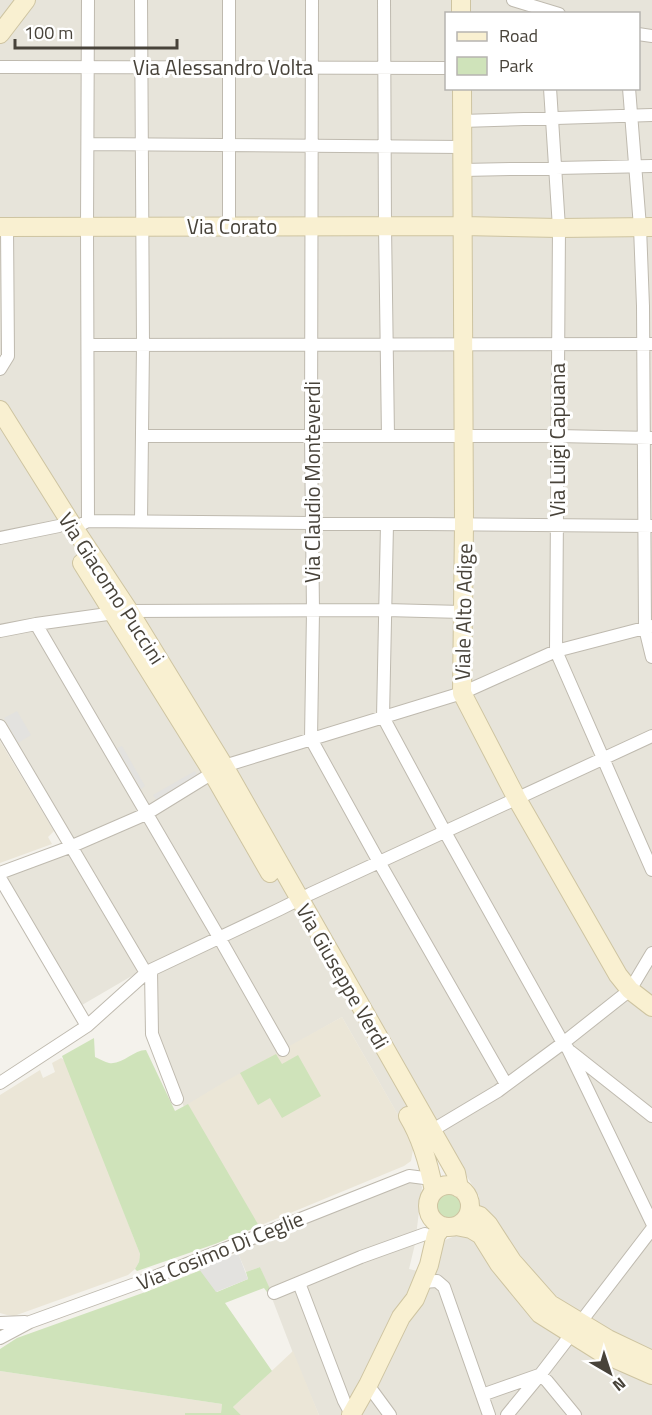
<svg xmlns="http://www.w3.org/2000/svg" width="652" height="1415" viewBox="0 0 652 1415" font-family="'Titillium Web',sans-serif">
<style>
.residential{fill:#e7e4da;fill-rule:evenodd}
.education{fill:#ebe6d7}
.green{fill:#cfe3ba}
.parking{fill:#e3e2df}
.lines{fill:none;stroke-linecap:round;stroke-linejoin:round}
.street-casing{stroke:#bfbaaf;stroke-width:14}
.secondary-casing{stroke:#cec4a1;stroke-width:20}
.street{stroke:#fff;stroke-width:12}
.secondary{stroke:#f9f0d1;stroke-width:18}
.labels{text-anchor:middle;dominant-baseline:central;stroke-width:6;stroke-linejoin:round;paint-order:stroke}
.street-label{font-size:21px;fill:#48433a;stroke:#fff}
</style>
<rect width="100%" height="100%" fill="#f4f2ec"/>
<path class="residential" d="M0,0H652V1415H319L298,1366L260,1267L246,1272L231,1237L411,1181L420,1183L422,1187L415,1244L409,1269L430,1274L441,1243L445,1240L455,1236L465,1234L482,1209L479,1205V1196L453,1154L406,1129L342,1017L184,1107L151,1027L154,963L82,1005L0,877V874L63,842L0,740ZM446,14H638V88H446Z"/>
<path class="education" d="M0,741L54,831L48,837L52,844L0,863Z
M342,1017L413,1141V1150L411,1161L404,1166L215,1244L150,1127L226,1081Z
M61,1058L66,1061L140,1254L139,1262L135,1269L128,1275L14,1316L7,1315L0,1313V1095L40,1070L43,1078L55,1072L52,1063Z
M293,1351L319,1415H241L233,1407Z
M0,1371L222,1404L221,1415H0Z"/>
<path class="green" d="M94,1038L95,1057C100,1059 105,1062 109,1063C123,1065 133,1050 146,1050L175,1111L188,1104L259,1226L215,1244L137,1271L135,1269L139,1262L140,1254L62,1056Z
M276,1054L282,1064L298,1055L321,1096L282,1118L270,1098L258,1105L240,1073Z
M435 1206a14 14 0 1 1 28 0a14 14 0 1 1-28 0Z
M260,1267L270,1289L272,1299L264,1288L225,1303L272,1371L233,1407L241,1415H185V1413H221L222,1404L0,1371V1349L17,1338L151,1290L201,1270L217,1292L248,1279L246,1272Z"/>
<path class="parking" d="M17,711L31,735L18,743L4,718Z
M122,746L145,786L141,789L117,748Z
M195,771L198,777L157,801L153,795Z
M238,1253L248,1279L216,1292L199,1269Z"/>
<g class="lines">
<g class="street-casing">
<path id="street" d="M88,0L87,226L88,521
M141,0L143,345L141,521
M312,0L311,436L313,611L311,739L379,862L506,1084
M384,0L385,226L388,436
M513,0L559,14
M638,34L652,36
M0,67L446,68
M550,88L559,228L556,651L652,870
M629,88L640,227L643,306L645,628L652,657
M462,121L652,115
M88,144L462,147
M463,170L652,166
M229,226V0
M88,345L651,344
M0,369L8,356L7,227
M142,436H558L651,438
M387,524L383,717L445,832L563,1043L568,1049L652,1223
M74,528L88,521L652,526
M0,538L59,526
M36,624L220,939L283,1050
M0,631L36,624L129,611L386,610L462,612
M0,726L146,973
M0,873L70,847L146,814L224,766L462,693L556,651L652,626
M0,878L87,1026
M151,970L152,1034L177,1099
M571,1052L652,1116
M0,1083L87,1026L146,973L151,970L280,909L310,894L652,736
M431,1131L498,1091L563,1043L630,990L652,953
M423,1282L437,1281L444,1287L489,1415
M299,1283L344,1401L351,1414
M274,1293L361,1257L425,1234
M0,1323L25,1322
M0,1338L30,1322L149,1279L409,1176L432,1179
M540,1375L547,1381L575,1415
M368,1385L390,1415
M482,1395L539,1375
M507,1415L540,1375L652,1229"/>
</g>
<g class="secondary-casing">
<path id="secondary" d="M461,0V14
M0,34L26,0
M462,88L464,524L462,693L517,799L618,975L630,990L652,1007
M0,227L463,226L559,228L652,227
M0,410L74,528L129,611L224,766L456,1173L459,1188
M82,563L208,765L270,873
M408,1116C422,1139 429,1165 434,1191
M428 1206a21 21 0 1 1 42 0a21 21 0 1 1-42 0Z
M469,1212L480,1216L488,1224L512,1261L550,1304L608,1339L652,1360
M456,1226L471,1229L481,1235L499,1264L540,1314L602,1353L652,1375
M351,1415L368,1385L401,1317L415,1299L429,1265L436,1235L443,1226"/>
</g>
<use href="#street" class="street"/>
<use href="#secondary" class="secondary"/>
</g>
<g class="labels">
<g class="street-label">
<text x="223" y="67">Via Alessandro Volta</text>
<text x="232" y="226">Via Corato</text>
<text transform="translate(557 440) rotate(-90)">Via Luigi Capuana</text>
<text transform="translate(312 482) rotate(-90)">Via Claudio Monteverdi</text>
<text transform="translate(112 588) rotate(57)">Via Giacomo Puccini</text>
<text transform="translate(463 612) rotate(-89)">Viale Alto Adige</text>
<text transform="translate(343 976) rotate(60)">Via Giuseppe Verdi</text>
<text transform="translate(220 1250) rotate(-22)">Via Cosimo Di Ceglie</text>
</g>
</g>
<rect x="445" y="12" width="195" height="78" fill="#ffffff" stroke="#b6b4b0" stroke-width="1.5"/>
<rect x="457" y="32" width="30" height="9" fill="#f9f0d1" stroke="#b6b4b0" stroke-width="1.5"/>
<text x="499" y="42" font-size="18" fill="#48433a">Road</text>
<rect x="457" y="57" width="30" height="18" fill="#cfe3ba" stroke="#b6b4b0" stroke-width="1.5"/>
<text x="499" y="72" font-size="18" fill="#48433a">Park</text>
<g transform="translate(610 1373) rotate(141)" stroke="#ffffff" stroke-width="4.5" paint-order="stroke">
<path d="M0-4.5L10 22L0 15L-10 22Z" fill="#48433a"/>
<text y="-9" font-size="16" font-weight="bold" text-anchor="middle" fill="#48433a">N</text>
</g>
<path d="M15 39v9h162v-9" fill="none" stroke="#48433a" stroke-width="3"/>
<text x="24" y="39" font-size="18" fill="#48433a" stroke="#ffffff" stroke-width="4.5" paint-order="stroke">100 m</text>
</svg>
